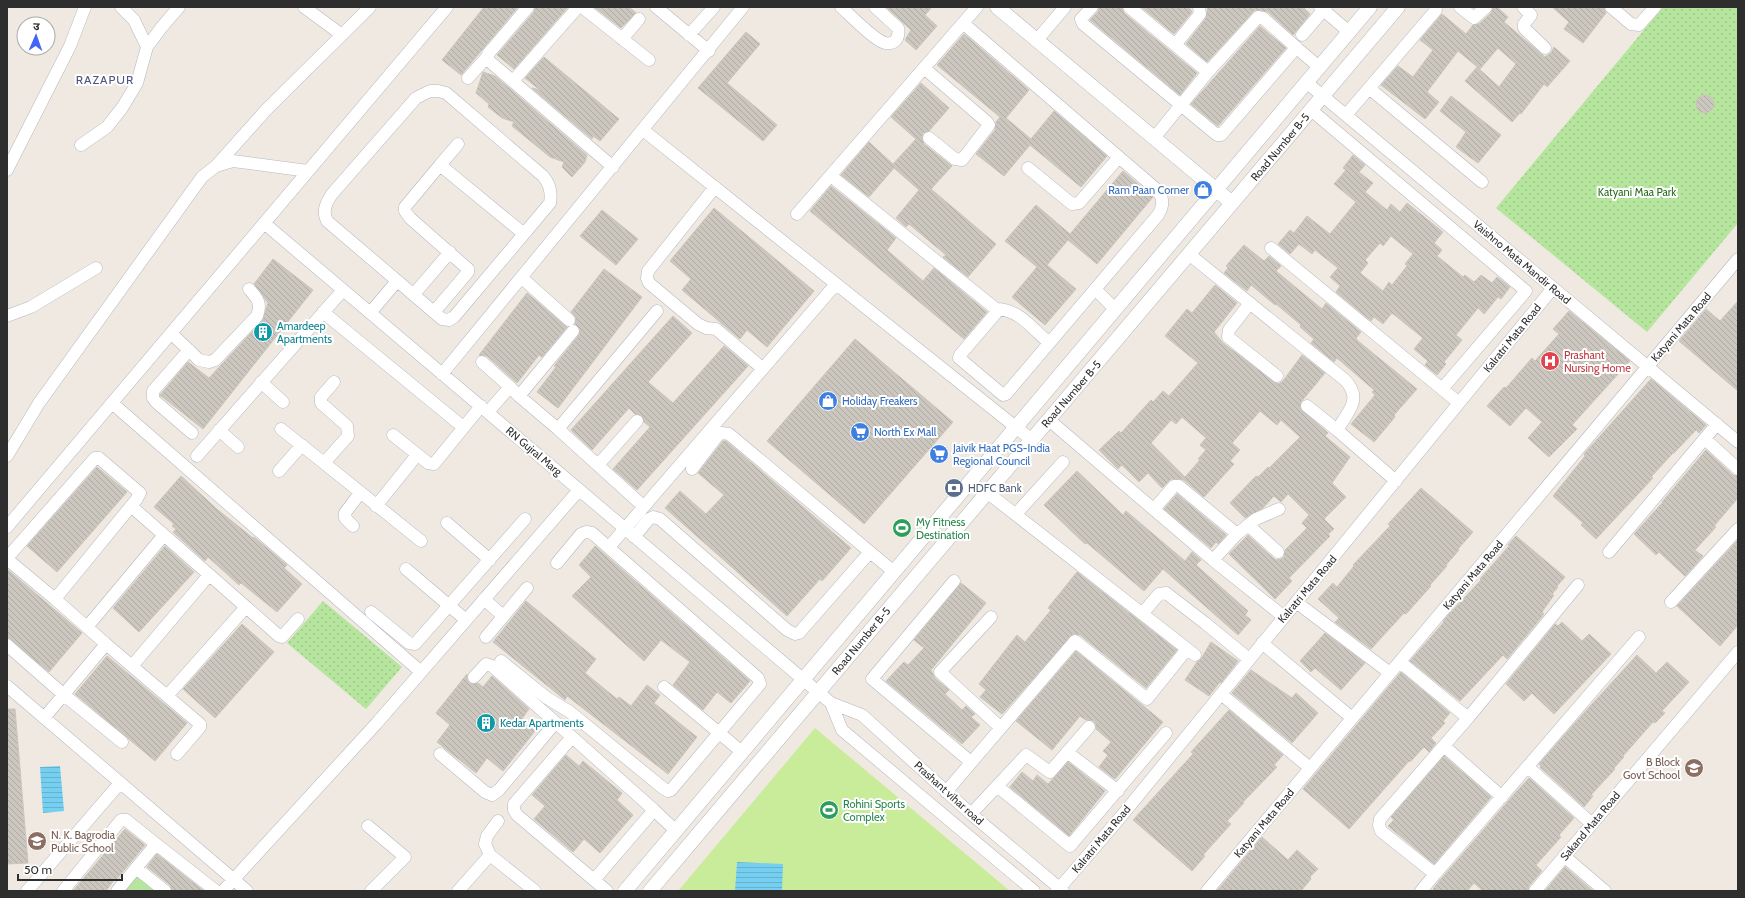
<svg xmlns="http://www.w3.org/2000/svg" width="1745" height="898" viewBox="0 0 1745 898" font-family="Cabin,'Noto Sans Devanagari',sans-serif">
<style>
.grass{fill:#b6e59e}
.park{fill:url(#park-dots)}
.pitch{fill:#c9ec9a}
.water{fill:url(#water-rules)}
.building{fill:url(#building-back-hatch);stroke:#cbc5ba;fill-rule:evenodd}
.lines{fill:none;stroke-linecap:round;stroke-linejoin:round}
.minor-casing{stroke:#b4b7c1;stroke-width:13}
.tertiary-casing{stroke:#b4b7c1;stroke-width:15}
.minor{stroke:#fff;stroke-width:12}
.tertiary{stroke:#fff;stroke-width:14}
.labels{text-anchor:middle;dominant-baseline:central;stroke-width:4;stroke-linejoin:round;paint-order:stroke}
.street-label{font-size:11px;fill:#2e2e2e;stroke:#fff}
.shop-label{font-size:11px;fill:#366cbe;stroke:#fff;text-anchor:start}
.park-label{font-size:11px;fill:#2c6e1b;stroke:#fff}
.culture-label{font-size:11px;fill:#0d838f;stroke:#fff;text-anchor:start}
.health-label{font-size:11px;fill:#be3a42;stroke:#fff;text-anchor:start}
.service-label{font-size:11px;fill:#4e5e75;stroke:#fff;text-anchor:start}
.leisure-label{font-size:11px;fill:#27864d;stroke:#fff;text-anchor:start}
.education-label{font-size:11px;fill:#785e54;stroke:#fff;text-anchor:end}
.neighbourhood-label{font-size:12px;letter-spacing:1px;fill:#4d5680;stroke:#fff}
</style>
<defs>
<pattern id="park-dots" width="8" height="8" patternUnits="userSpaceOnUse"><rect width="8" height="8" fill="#b6e59e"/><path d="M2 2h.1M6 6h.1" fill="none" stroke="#9dc588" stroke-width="1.8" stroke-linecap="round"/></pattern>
<pattern id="water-rules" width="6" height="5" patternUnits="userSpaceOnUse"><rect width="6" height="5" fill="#75cff0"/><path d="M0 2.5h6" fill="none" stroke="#66b2ce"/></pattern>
<pattern id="building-back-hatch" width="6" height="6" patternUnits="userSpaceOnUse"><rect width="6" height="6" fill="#cbc7bf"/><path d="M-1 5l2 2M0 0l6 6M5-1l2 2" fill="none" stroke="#afaba4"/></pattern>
</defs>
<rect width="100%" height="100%" fill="#efe9e1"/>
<path class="grass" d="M137,874L157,891H123Z"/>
<path class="park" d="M1663,7H1738V223L1647,332L1496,208Z
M323,601L402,667L366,709L287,643Z"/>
<path class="pitch" d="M815,728L1010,891H678Z"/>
<path class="water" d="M60,766L64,811L43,813L40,767Z
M737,862L783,864L782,891H735Z"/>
<path class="building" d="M484,7H518L461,75L442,60Z
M535,7H568L514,69L497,55L534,12Z
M594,7H629L636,13L621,28Z
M886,7H932L925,15L937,26L916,50L905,40L911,30Z
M1099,7H1122L1124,13L1197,73L1180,95L1090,20L1098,12Z
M1141,7H1189L1192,12L1174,34Z
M1208,7H1303L1310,14L1293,35L1268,12L1255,10L1207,62L1186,44L1206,18Z
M1493,7H1497L1508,17L1504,22L1545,57L1551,53L1554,47L1570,61L1547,87L1544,84L1521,114L1520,113L1512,122L1465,81L1477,67L1499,87L1516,64L1498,48L1480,69L1458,51L1427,92L1439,102L1425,119L1381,85L1398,66L1413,77L1433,50L1420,40L1442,14L1466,34L1473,25L1479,24L1491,13Z
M1552,7H1604L1606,13L1583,43L1564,29L1569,22Z
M1260,26L1286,48L1218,126L1191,104Z
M746,32L760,44L727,83L777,125L763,141L698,88Z
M964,34L1029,90L1006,118L1031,139L1054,111L1107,156L1081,187L1030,145L1004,176L976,154L995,130L996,122L1000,117L937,65Z
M544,57L619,119L600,141L593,136L592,139L532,88L540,90L525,78Z
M483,72L495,76L587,155L585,162L572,177L562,167L564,162L550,157L512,126L514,122L502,118L488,107L489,104L476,93Z
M921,83L949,108L929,131L923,133L922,136L924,144L952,166L931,189L996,244L968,277L943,257L946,255L909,224L906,227L896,218L919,190L894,168L869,197L841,175L869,142L893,164L916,139L891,117Z
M1696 104a9 9 0 1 1 18 0a9 9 0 1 1-18 0Z
M1451,96L1501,135L1478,163L1456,147L1466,132L1440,111Z
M1353,155L1365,165L1359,172L1373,183L1365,192L1387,210L1391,204L1400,212L1407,203L1443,232L1434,243L1442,250L1437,256L1463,277L1465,275L1474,282L1481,275L1492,283L1497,277L1510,287L1501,299L1498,297L1484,314L1478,308L1456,335L1462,340L1444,362L1446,364L1437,375L1425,365L1428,361L1414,349L1423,338L1392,313L1383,324L1374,317L1371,321L1336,292L1340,286L1330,277L1338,268L1315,250L1312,254L1299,244L1290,254L1278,244L1290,230L1294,233L1307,216L1330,234L1356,202L1334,184L1346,170L1343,168ZM1391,236L1413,254L1405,264L1407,266L1392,285L1389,282L1383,291L1360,273L1368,263L1365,260L1380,243L1383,246Z
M1123,171L1153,197L1097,264L1068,240L1047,265L1076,289L1045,325L1012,297L1037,267L1005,241L1036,205L1070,234Z
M831,186L896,238L887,250L923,281L934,268L987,312L964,339L810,211Z
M714,208L814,291L767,347L747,330L740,339L682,290L691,279L670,261Z
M602,210L638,239L616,265L580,236Z
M1244,245L1264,261L1269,256L1281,266L1276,271L1322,309L1326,303L1361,332L1356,338L1358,341L1417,389L1394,415L1395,417L1374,442L1351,424L1375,395L1372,392L1374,390L1337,358L1334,362L1311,343L1314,339L1300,327L1301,325L1276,304L1275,305L1251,285L1247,291L1224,273L1228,268L1226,266Z
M273,259L313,290L203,429L160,395L188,362L209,378L262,321L268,303L254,284Z
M604,269L642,297L558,408L537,392L556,367L554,366L579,335L580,329L575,324L576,318L571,312Z
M1215,285L1237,303L1214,332L1223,343L1276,383L1279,384L1283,381L1302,355L1325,373L1301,402L1300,408L1328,433L1325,436L1350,457L1332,483L1346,497L1324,519L1334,529L1328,534L1330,536L1289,578L1292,581L1275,599L1229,554L1248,535L1273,558L1276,560L1281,559L1284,557L1285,550L1307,528L1302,523L1309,515L1288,494L1281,502L1274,496L1263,508L1245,518L1230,503L1256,476L1258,477L1268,467L1269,468L1300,437L1281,420L1277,425L1260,411L1232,443L1240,450L1230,461L1234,464L1204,497L1184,480L1180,479H1171L1162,488L1148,473L1139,482L1122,465L1118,469L1099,450L1119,431L1121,433L1151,400L1153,402L1163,391L1169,396L1198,363L1165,336L1187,309L1192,313ZM1182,417L1206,438L1200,445L1206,450L1198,459L1200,460L1185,477L1151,443L1171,420L1176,424Z
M527,293L567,327L542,357L539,355L517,383L487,356L479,355Z
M1738,301V391L1679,341L1706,309L1720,321Z
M1569,311L1630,361L1572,425L1577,429L1549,457L1528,438L1542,422L1526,408L1510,426L1487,406L1504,387L1506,388L1532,358L1535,361L1559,334L1553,329Z
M673,316L692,333L648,382L673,403L724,346L748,366L637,490L613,469L650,427L644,422L642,416L635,414L629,408L592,450L571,430Z
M855,339L953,422L864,524L767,441Z
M1651,379L1706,425L1699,433L1696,430L1674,453H1673L1651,477L1653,478L1596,539L1581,525L1583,523L1553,496L1585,456L1584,454Z
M723,441H726L851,548L822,581L820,579L787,616L665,508L680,491L706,514L724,495L698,473Z
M1706,450L1733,475L1738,476V498L1714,526L1716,527L1695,550L1703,556L1685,576L1659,552L1656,555L1634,534L1663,502H1662Z
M97,467L127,492L57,572L27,546Z
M1077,471L1123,515L1126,511L1185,561L1192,552L1201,560L1196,565L1248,611L1245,615L1251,620L1238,635L1163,569L1144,591L1087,543L1085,544L1044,505Z
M181,476L218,510L253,538L254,537L287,565L284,568L302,584L277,612L241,583L239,585L208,557L205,561L173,532L176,529L172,526L174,524L154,507Z
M1421,488L1473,532L1458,549L1459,550L1446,565L1447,566L1430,585L1431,586L1406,614L1404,613L1371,649L1335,622L1339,618L1318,599L1333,583L1337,587L1354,566L1353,565L1390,526L1388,524Z
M1177,494L1226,535L1218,544L1216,542L1211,548L1164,509Z
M1516,536L1565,577L1557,586L1558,587L1552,594L1554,595L1542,612L1544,614L1507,659L1503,655L1460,701L1410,661L1444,622L1443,621L1451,612L1481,580L1480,579L1509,546L1508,545Z
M1738,540V625L1720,646L1677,606Z
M165,546L194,572L139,632L113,608Z
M595,546L750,681L731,703L717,692L703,710L673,685L690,662L661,640L644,661L572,596L591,577L579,565Z
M7,569L82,633L49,672L7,637Z
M1077,572L1177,650L1146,688L1080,635L1073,634L1002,714L980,697L986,690L979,684L1017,635L1025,642L1051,610L1048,608Z
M961,583L986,603L931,670L935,678L949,690L945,694L962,710L966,706L975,714L971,717L980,725L962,744L886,681L904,662L908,665L924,648L914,640Z
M526,601L596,659L585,673L617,699L619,697L631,706L647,685L660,695L654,703L697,737L668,774L567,696L565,700L493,642Z
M1562,622L1582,641L1589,634L1611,654L1554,714L1532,693L1524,701L1506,684L1555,624L1558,626Z
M242,624L274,652L215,718L183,689Z
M1325,633L1365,663L1341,690L1315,668L1311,672L1300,661Z
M1211,642L1238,661L1221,683L1220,682L1209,696L1185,680L1197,662L1201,659Z
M1076,651L1163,722L1115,779L1099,767L1108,755L1103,751L1111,742L1096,729V725L1094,721L1086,720L1080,716L1052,750L1016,721Z
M1637,655L1656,673L1667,662L1689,682L1662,711L1665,713L1655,723L1653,722L1623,756L1624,757L1614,768L1615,769L1591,795L1593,796L1584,807L1540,767L1541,766L1539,764L1582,715Z
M107,656L187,723L155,761L75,694Z
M1251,670L1292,698L1296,693L1318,713L1292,743L1232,693Z
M1401,672L1450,713L1443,721L1445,723L1431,738L1436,743L1429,752L1424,747L1410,762L1409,761L1349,829L1303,789Z
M467,674V679L469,683L473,684L478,683L483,687L492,676L529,709L521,720L535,731L503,771L487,758L476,773L437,742L450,725L436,713Z
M7,709H15L28,863L7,864Z
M1229,710L1283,755L1274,765L1277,767L1243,802L1244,803L1227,821L1231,824L1203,855L1205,856L1192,871L1133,820L1193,754L1191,752Z
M566,755L579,766L583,761L622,793L617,800L633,815L600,853L584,839L573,852L534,819L545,806L532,795Z
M1444,756L1491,797L1434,864L1388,826L1394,820L1391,817Z
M1068,762L1105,791L1069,836L1010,787L1022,772L1033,781L1037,775L1048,784Z
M1529,778L1574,818L1559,835L1561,837L1536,865L1542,871L1529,886L1528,891H1483L1474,883L1467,891H1435L1433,889L1441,879L1516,792Z
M125,829L145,845L115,881L114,880L106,891H73Z
M1262,837L1288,860L1297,850L1318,869L1310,877L1311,879L1301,891H1217Z
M157,854L204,891H172L170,885L147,867Z
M1565,867L1593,891H1545Z"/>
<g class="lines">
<g class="minor-casing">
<path id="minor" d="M121,7L134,20L147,47
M304,7L342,35
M528,7L488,54V60L613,167
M582,7L649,60
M656,7L709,51
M841,7C850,15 874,40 885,43C889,44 893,43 896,40C899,36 899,33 898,28L875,7
M1092,7L1081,19L1083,24L1217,135H1221L1295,49H1298L1319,67
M1129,7L1208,72
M1320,7L1349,32
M1460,7L1474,18L1486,7
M1523,7L1531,15L1524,24V28L1545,48
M1611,7L1631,24L1639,25L1655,7
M689,35L714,7
M1302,35L1326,7
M622,39L639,19
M1037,40L1065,7
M1175,45L1200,14L1199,7
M924,68L987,122L989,125L962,160L955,159L929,138
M468,78L487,57
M513,81L578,7
M1306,82L1738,442
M1369,88L1482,182
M430,91H438L446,93L543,176C550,184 552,192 550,203L454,317L449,320L442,319L327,221C322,211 326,203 332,194L416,98Z
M1311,110L1526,291L1442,389
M1346,115L1436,10
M643,130L1032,440
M1154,138L1208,72L1258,17L1263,18L1297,48
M458,144L440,165L524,234
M81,145L107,127L122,108L137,83L147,47L161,28L179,7
M216,166L266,110L370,7
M1028,168L1072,204L1079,203L1119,157
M7,170L70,46L85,7
M831,176L996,309V313L960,355L959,358L1003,395L1006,394L1158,215C1164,206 1164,197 1156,189L963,23
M715,187L648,271L647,278L649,283L698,324L706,328L716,329L762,368
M797,214L977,7
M264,223L831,703L862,715L971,814L1063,891
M1271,248L1459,403
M1190,255L1345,380C1363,399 1348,412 1337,430L1396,481
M522,278L569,320
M1095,289L1115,309
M414,294L450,252
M1250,303L1229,330L1228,337L1277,376
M996,309C1019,309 1033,329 1049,343
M323,312L463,427
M434,312L468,272V269L410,218L405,211V207L440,165
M370,313L397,281
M7,316L31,307L96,268
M171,333L199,360L209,362L215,360L257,316C262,303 257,298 249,289
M189,350L153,391V398L156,402L192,433
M482,362L510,387
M442,374L743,7
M261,382L283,402
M334,382L321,397V403L347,426L348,436L324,463L421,541
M519,396L558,429L657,311
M112,403L421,672
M1307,406L1337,430
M488,412L510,387L519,396L573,331
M1049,420L1213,560L1284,617
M281,429L324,463
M558,429L643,506
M219,430L238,447
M393,435L428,463L434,464L481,406
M1705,439L1738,469
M7,456L39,403L202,177L216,166L233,161L308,171
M197,456L343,290
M598,465L637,421
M692,469L718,435L721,433L729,434L894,572
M279,471L302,445
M988,493L1195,655
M376,506L417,455
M1154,509L1174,486H1179L1237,534
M1016,514L1063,462
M447,523L490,560
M1248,525L1278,552
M353,526L345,518V513L360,493
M7,527L447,7
M634,537L649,519L653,517L660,519L787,630L795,634L799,633L870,552
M609,547L836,284
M1609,552L1717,424
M7,558L95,458H99L140,493L136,500L55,599L106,644L44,718
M7,559L55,599
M1213,560L1237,534L1256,519L1279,509
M406,569L466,620
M954,581L872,679L971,762
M1578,585L1468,718L1380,819L1379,825L1381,831L1435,874L1639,637
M484,599L503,616
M1296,602L1390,673
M1671,602L1738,529
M246,607L279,636L282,637L298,619
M371,612L409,643L415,644L525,519
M1142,614L1159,594L1166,593L1205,623L1249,659
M991,617L940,672L1001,728
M87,627L164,535
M486,637L527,588
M1262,643L1352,718
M106,644L167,696L246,607L131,506
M7,645L64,695L122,742
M501,661L547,698L570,712L663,788L668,791L671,790L760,684L758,678L592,533L586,532L581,534L557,563
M1400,662L1468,718
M132,666L209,575
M474,677L486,664L492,666L572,737L514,804V810L517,815L607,891
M7,686L247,891
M664,687L742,752
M1221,694L1310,768
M167,696L200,724V727L177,754
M831,703L842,730L1034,891
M572,737L654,810
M1444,746L1502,797
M1067,752L1118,791
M440,754L485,792L492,795L499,790L555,723
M1528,767L1592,824
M997,786L1070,846L1166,733
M946,792L1075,641L1147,699L1187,649
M971,814L1026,755L1050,772L1089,727
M498,821L487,836L485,844L490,855L535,891
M368,826L405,857L371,891
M1564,856L1605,891
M136,868L165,891
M594,880L654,810L676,831
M27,891L120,783
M63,891L121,820H126L156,844
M117,891L156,844L216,891
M223,891L376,724L579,490
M458,891L490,855
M1057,891L1119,819L1553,288
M1207,891L1738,259
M1421,891L1435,874
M1535,891L1738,652"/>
</g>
<g class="tertiary-casing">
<path id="tertiary" d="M997,7L1232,203
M625,891L1370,7
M650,891L1398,7"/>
</g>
<use href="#minor" class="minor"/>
<use href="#tertiary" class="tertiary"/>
</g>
<defs>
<g id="shop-disc" transform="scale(1)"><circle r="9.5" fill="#3f7fe0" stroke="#fff"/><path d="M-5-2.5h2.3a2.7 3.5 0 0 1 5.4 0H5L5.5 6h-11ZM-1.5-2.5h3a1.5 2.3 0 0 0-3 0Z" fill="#fff"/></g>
<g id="building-disc" transform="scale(1)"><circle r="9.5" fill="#0f9aa8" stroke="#fff"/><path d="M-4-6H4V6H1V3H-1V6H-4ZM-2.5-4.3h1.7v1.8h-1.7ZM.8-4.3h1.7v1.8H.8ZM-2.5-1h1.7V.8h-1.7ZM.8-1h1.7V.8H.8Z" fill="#fff"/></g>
<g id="hospital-disc" transform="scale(1)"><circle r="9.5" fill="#e0444e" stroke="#fff"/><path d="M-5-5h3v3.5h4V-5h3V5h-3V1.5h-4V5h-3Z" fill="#fff"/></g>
<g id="supermarket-disc" transform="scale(1)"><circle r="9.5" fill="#3f7fe0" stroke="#fff"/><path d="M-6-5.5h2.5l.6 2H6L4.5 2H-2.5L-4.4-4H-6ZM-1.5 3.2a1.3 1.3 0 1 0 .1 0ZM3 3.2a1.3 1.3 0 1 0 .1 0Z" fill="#fff"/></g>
<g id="bank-disc" transform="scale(1)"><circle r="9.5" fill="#5c6f8a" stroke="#fff"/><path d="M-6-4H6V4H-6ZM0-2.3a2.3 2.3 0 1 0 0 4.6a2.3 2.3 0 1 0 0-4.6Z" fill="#fff"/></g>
<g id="stadium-disc" transform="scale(1)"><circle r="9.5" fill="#2e9e5b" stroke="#fff"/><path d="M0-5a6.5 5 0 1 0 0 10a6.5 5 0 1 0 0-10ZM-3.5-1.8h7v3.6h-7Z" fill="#fff"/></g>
<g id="school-disc" transform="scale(1)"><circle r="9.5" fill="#8d6e63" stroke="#fff"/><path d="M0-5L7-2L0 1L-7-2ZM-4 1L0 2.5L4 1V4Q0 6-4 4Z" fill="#fff"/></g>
</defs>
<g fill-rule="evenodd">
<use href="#shop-disc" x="1203" y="190"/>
<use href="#building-disc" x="263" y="332"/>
<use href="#hospital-disc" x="1550" y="361"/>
<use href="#shop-disc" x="828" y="401"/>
<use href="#supermarket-disc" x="860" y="432"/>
<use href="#supermarket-disc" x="939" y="454"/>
<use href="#bank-disc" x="954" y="488"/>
<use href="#stadium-disc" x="902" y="528"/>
<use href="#building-disc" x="486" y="723"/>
<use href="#school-disc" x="1694" y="768"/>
<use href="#stadium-disc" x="829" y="810"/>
<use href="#school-disc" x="37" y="841"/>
</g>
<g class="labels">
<g class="street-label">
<text transform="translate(1280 147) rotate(-50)">Road Number B-5</text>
<text transform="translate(1522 262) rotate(40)">Vaishno Mata Mandir Road</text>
<text transform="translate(1681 327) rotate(-50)">Katyani Mata Road</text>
<text transform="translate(1512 338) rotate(-51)">Kalratri Mata Road</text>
<text transform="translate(1071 394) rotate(-49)">Road Number B-5</text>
<text transform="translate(534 451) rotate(40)">RN Gujral Marg</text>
<text transform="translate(1473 575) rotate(-50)">Katyani Mata Road</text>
<text transform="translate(1307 589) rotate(-50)">Kalratri Mata Road</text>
<text transform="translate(861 641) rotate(-50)">Road Number B-5</text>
<text transform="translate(949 793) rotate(42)">Prashant vihar road</text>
<text transform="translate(1264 823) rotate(-50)">Katyani Mata Road</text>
<text transform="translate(1590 826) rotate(-50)">Sakand Mata Road</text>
<text transform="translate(1101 839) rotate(-50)">Kalratri Mata Road</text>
</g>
<g class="shop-label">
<text x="1189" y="190" text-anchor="end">Ram Paan Corner</text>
<text x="842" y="401">Holiday Freakers</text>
<text x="874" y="432">North Ex Mall</text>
<text x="953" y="448">Jaivik Haat PGS-India<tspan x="953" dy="13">Regional Council</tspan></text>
</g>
<g class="park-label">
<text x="1637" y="192">Katyani Maa Park</text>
</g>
<g class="culture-label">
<text x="277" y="326">Amardeep<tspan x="277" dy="13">Apartments</tspan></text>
<text x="500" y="723">Kedar Apartments</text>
</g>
<g class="health-label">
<text x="1564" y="355">Prashant<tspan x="1564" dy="13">Nursing Home</tspan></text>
</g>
<g class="service-label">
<text x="968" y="488">HDFC Bank</text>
</g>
<g class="leisure-label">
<text x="916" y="522">My Fitness<tspan x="916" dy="13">Destination</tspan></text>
<text x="843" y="804">Rohini Sports<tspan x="843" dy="13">Complex</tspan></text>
</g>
<g class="education-label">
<text x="1680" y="762">B Block<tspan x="1680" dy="13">Govt School</tspan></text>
<text x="51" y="835" text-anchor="start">N. K. Bagrodia<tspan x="51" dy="13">Public School</tspan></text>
</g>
<g class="neighbourhood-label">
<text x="105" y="79">RAZAPUR</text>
</g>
</g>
<rect width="1745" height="898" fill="none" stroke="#2e2e2e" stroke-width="16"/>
<g transform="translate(36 36) rotate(2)"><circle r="19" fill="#ffffff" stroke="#ababab"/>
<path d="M0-3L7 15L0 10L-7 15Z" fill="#4264fb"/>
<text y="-6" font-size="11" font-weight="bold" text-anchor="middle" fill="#2e2e2e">उ</text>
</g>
<path d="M18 874v6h104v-6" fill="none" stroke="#2e2e2e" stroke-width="2"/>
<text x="24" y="874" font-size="12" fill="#2e2e2e" stroke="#ffffff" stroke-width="3" paint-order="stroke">50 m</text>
</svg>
